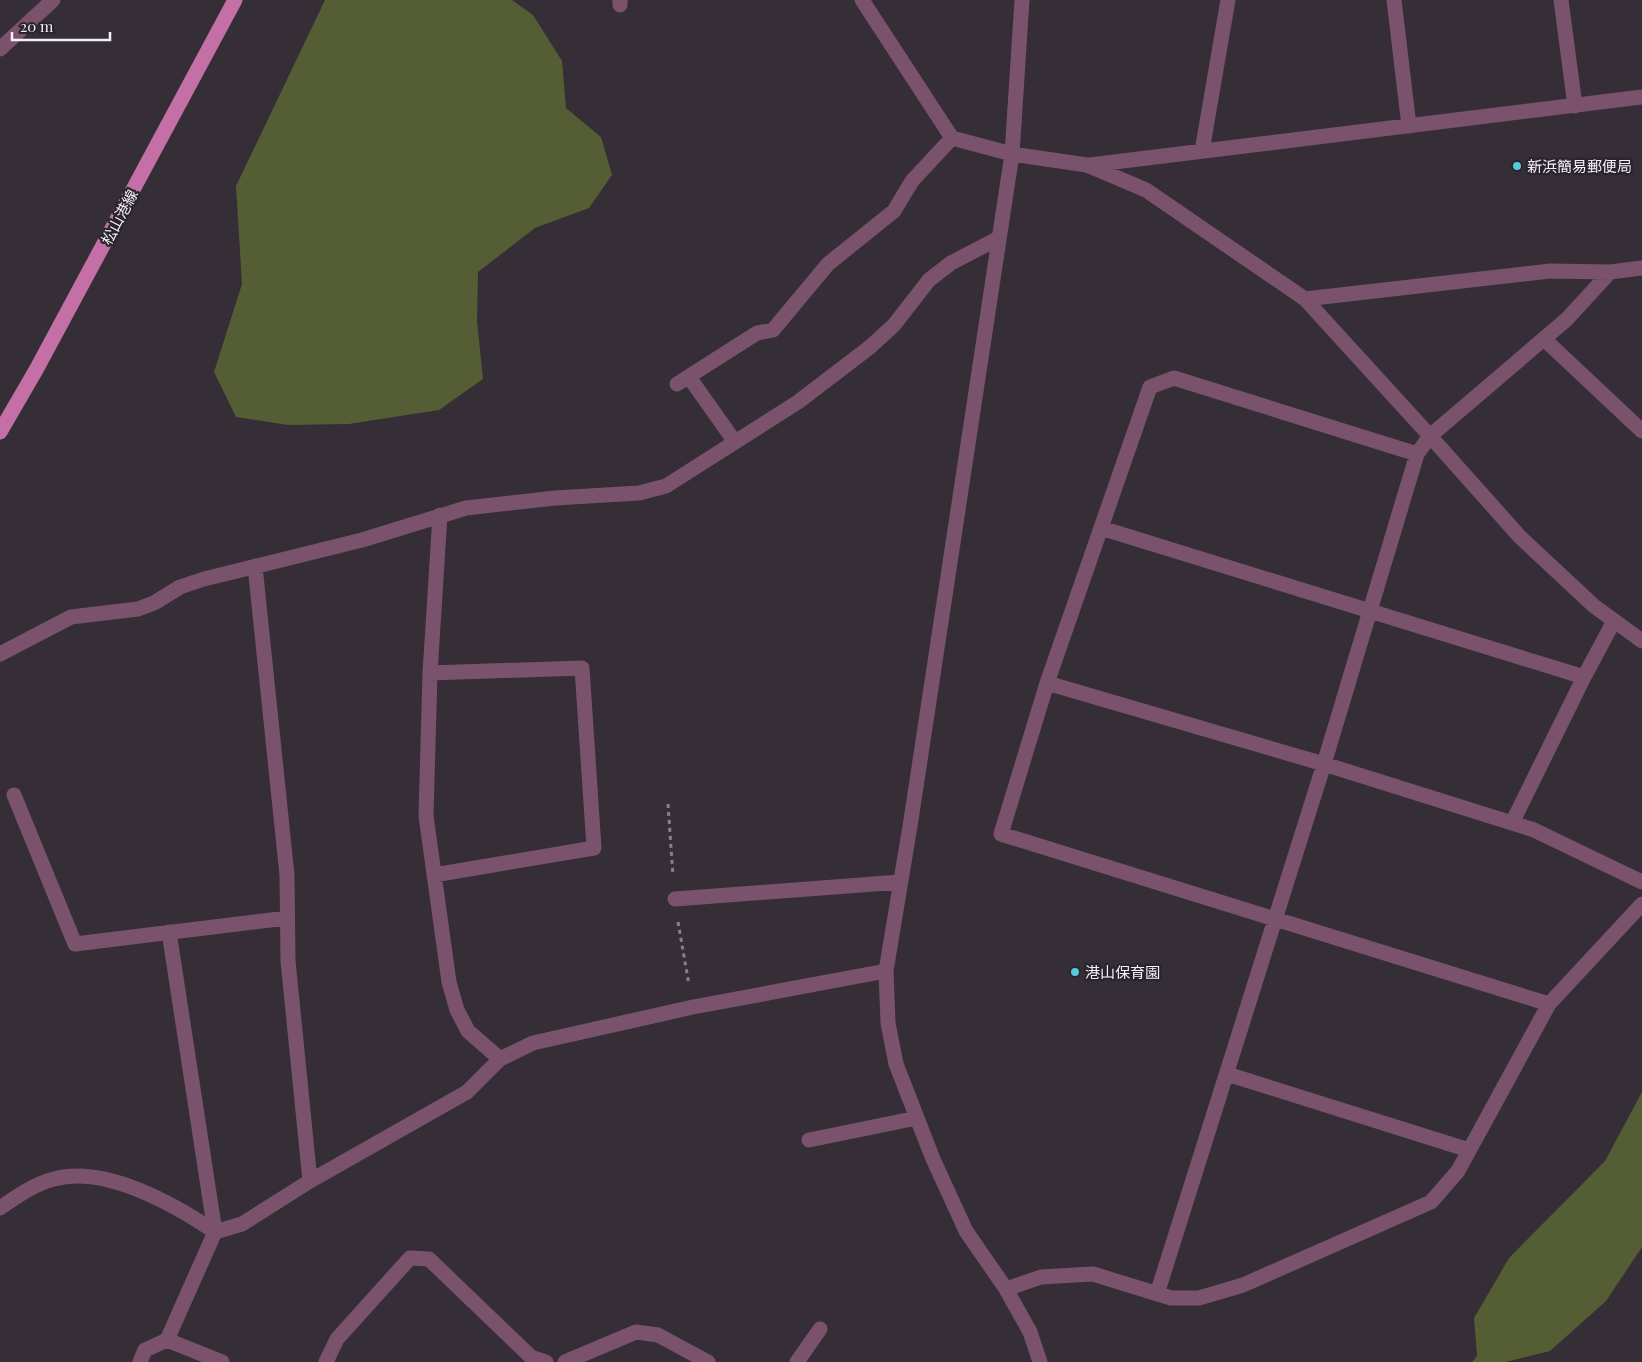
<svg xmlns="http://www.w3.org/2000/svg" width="1642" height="1362" viewBox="0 0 1642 1362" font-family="'Playfair Display','Noto Sans JP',serif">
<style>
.green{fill:#555d34}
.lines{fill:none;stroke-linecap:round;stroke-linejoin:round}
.path{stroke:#878189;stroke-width:3;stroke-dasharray:4 4;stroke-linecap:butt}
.minor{stroke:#7b526c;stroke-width:15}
.major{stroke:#c470a6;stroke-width:15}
.poi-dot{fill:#55cadf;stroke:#2a242d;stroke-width:2}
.labels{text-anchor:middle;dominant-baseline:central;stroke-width:4.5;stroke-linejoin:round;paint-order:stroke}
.poi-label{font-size:15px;fill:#f4f0f6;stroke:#2a242d;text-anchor:start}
.street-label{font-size:15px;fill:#f4f0f6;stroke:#2a242d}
</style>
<rect width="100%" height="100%" fill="#352e37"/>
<path class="green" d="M325,0H512L533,15L562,61L566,108L601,137L612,175L589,208L535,228L478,272L477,321L483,379L439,410L349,424L288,425L236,417L214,372L242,284L236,186Z
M1642,1092V1247L1606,1301L1550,1351L1506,1362H1472L1477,1356L1474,1318L1509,1258L1605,1161Z"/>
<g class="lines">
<path class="path" d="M668,804L673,876
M678,922L689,985"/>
<path class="minor" d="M862,0L952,138
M1022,0L1012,154L911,820L886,971L888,1023L896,1064L917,1118L933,1159L966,1231L1006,1289L1030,1332L1040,1362
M1394,0L1409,126
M1561,0L1575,106
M620,5V0
M0,49L53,0
M1202,151L1228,0
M1090,165L1642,97
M1305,299L1550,271L1610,272L1642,268
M1544,339L1642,431
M689,377L735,442
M677,384L757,333L773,330L828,264L894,211L912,181L952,138L1012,154L1087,165L1146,190L1305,299L1430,436L1520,537L1594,606L1642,641
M1417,454L1174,378L1150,387L1047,683L1001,834L1549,1004
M440,515L430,673L426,816L449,982L457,1010L468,1031L500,1059
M1101,528L1584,677
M255,566L287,875L288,961L310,1181
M0,654L71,617L138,609L154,603L180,587L204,579L362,540L466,508L555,498L639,493L666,486L798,402L870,347L894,325L929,280L951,263L999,238
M430,673L582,668L594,848L434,875
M1047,683L1324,764L1534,830L1642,882
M14,795L75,944L287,918
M1512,823L1584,677L1614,621
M675,899L900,882
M1227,1074L1469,1150
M809,1140L917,1118
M0,1208C16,1197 34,1184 54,1179C105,1165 174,1204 215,1232L242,1224L310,1181L467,1092L500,1059L533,1043L693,1007L886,971
M1006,1289L1041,1277L1093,1274L1171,1298H1199L1243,1285L1431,1202L1458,1171L1549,1004L1642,904
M1157,1294L1324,764L1417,454L1430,436L1567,319L1610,272
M167,1340L222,1362
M140,1362L145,1350L167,1340L215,1232L169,932
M326,1362L337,1339L410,1258L429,1259L531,1357L546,1362
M565,1362L636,1332L658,1335L708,1362
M797,1362L820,1329"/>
<path class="major" d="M0,432L36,370L235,0"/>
</g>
<g class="poi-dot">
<circle cx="1517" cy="166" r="5"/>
<circle cx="1075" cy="972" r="5"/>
</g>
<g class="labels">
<g class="poi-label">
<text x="1527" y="166">新浜簡易郵便局</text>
<text x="1085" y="972">港山保育園</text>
</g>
<g class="street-label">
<text transform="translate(119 217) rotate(-62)">松山港線</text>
</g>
</g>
<path d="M12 32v8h98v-8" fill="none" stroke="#f4f0f6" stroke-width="2.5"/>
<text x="20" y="32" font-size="15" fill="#f4f0f6" stroke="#2a242d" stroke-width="4" paint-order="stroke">20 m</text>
</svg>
